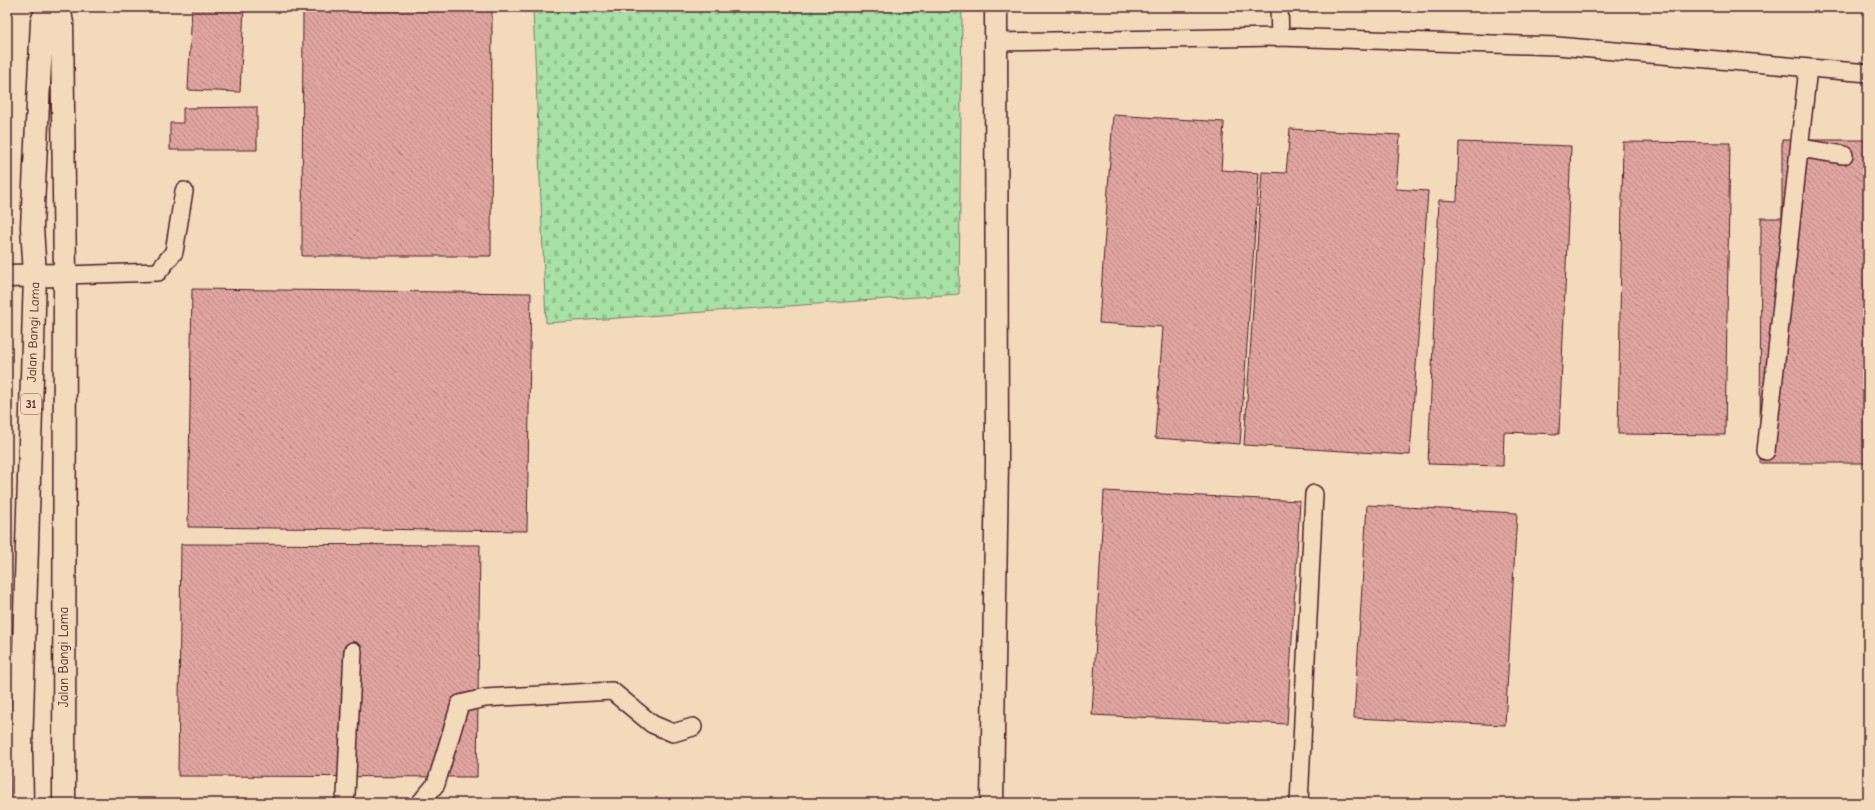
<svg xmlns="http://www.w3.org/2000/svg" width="1875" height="810" viewBox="0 0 1875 810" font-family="'Comic Neue',sans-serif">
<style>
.cemetery{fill:url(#cemetery-stones);stroke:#798068}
.building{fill:url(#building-back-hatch);stroke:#4a1f2b}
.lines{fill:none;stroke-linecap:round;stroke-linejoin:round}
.service-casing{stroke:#4a1f2b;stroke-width:20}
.minor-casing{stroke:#4a1f2b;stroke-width:25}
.primary-casing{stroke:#4a1f2b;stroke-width:25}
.service{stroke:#f2daba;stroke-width:17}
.minor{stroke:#f2daba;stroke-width:22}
.primary{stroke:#f2daba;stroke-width:22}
.labels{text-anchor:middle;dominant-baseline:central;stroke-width:3;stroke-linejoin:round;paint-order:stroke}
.shield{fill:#f2daba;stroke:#7c5756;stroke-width:1}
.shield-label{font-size:12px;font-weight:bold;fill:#4a1f2b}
.street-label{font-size:13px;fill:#4a1f2b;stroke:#f2daba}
</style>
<defs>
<pattern id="cemetery-stones" width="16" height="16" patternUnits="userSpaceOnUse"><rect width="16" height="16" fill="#a8e1a6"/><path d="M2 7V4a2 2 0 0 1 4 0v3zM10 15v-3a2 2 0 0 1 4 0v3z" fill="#92c18f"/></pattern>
<pattern id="building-back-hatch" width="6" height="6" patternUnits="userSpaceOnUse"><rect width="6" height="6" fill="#e0a59f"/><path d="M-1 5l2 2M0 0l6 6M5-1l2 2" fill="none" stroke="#b88682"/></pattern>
</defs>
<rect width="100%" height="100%" fill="#f2daba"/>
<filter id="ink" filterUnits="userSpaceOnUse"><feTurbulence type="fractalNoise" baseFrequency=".025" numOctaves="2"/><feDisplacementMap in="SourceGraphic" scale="8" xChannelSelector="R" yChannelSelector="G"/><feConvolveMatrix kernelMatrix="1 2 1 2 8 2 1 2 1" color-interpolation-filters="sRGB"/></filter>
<g filter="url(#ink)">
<path class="cemetery" d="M533,7H962L959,294L546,323Z"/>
<path class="building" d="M192,7H244L240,92L188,90Z
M303,8H492L491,256H302Z
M257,107V150H170V123H183V108Z
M1113,115L1224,122L1221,170L1259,173L1240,444L1155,438L1163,327L1099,323Z
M1290,129L1400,135L1396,189L1428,191L1410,455L1244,445L1262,172L1286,173Z
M1782,140H1868V463H1760L1761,218H1782Z
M1459,142L1571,146L1559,434L1504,432L1503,466L1428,464L1439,200L1457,201Z
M1623,142L1730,143L1725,435L1618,434Z
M192,289L531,293L527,531L188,527Z
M1104,491L1300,501L1287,724L1092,715Z
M1367,505L1517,513L1505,725L1354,718Z
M181,544L480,545L477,777L178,776Z"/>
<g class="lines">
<g class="service-casing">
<path id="service" d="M1279,7L1280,37
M996,42L1280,37L1557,46L1868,73
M1800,148L1844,155
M65,275L158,272L174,252L184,191
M1766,451L1808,68
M343,803L346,795L353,651
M420,803L436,784L460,704L485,698L612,691L652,724L673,733L693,727
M1299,803L1314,494"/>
</g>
<g class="minor-casing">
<path id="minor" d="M7,276L65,275
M7,749H21
M992,803L997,462L996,7"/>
</g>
<g class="primary-casing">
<path id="primary" d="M59,7L62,23L65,275L64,803
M22,803L21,749L35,275L32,227L42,21L48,7"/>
</g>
<use href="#service" class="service"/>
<use href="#minor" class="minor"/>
<use href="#primary" class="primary"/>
</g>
</g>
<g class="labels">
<rect class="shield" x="21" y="394" width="20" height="20" rx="3"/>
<g class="shield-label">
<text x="31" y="404">31</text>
</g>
<g class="street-label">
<text transform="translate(33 332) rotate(-88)">Jalan Bangi Lama</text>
<text transform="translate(63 657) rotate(-90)">Jalan Bangi Lama</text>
</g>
</g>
<rect width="1875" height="810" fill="none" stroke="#f2daba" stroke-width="24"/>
<rect x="12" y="12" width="1851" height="786" fill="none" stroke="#4a1f2b" stroke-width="1.5" filter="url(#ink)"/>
</svg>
